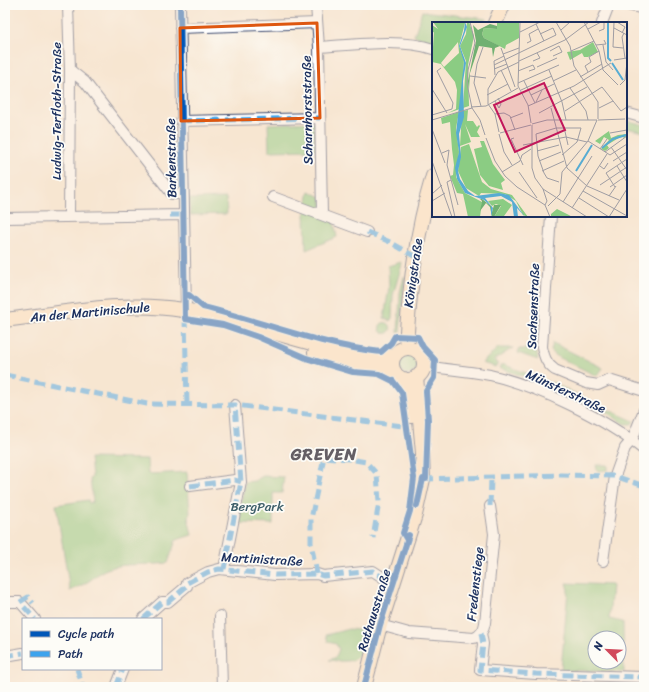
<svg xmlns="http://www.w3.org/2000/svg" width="649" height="692" viewBox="0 0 649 692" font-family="Sriracha,sans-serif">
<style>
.green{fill:#8bcc83;stroke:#537e70;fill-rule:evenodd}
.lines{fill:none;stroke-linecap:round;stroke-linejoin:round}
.street-casing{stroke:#3c4a6f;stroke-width:12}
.secondary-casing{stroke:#3c4a6f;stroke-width:16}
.street{stroke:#fff;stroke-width:10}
.secondary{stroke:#fee5c5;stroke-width:14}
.quiet{stroke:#3da3ed;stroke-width:5;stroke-dasharray:10 5;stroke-linecap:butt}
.cycleway-casing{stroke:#fdfcf7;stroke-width:8}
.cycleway{stroke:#0057b8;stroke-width:6}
.marked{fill:none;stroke:#de5710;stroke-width:3;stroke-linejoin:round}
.labels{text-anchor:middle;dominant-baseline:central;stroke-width:3.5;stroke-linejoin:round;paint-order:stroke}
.street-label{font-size:13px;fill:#1b2f5e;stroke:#fdfcf7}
.park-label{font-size:13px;fill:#3d5e69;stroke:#fdfcf7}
.district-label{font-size:17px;font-weight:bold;letter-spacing:1px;fill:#645f65;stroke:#fdfcf7}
.inset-river{fill:none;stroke:#57acd3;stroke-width:2}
.inset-road{fill:none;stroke:#9f9da3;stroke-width:1}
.view{fill:#c2185b;fill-opacity:0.15;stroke:#c2185b;stroke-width:2}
.inset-edge{fill:none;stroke:#1b2f5e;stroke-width:2}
</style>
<rect width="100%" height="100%" fill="#fdfcf7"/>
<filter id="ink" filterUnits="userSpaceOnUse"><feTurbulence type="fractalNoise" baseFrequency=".025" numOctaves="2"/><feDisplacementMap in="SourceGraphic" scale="8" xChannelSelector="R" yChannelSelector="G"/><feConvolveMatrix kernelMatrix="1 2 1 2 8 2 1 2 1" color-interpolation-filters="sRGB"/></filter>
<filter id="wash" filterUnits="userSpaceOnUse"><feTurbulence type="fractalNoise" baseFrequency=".012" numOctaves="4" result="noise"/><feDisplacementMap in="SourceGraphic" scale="16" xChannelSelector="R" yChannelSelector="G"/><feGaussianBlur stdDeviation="0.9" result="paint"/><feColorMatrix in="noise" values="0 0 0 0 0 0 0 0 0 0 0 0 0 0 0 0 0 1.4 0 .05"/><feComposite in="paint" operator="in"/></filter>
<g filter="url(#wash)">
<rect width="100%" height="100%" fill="#f7e6d1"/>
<path class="green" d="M422,11L487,19L485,23H433V42L414,36Z
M626,120L644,125V132L626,128Z
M314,122L315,150L269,151L268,124Z
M309,191L327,200L333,217L337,237L306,250L305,212Z
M226,198L227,214L190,215L189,199Z
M401,262L402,264L393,295L392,318L390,321L384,318L389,287L388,266Z
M404,276L405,277L400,332L398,333L400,293Z
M379.5 328a5.5 5.5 0 1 1 11 0a5.5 5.5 0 1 1-11 0Z
M553,343L603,368L597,376L558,357L551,351Z
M498,348H513L494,360L498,363L496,367L482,363Z
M519,349H529L537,353L538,360L518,353Z
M398 364a10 10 0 1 1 20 0a10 10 0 1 1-20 0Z
M502,364L547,381L546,384L499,368Z
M551,382L599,405L597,408L550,385Z
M602,407L634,421L632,424H624L602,409Z
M90,458L147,459L148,474L187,472L190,513L188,517L192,535L176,540L168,563C148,566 126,562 107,569C101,571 95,577 89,581C83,585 76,588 70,591L56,505L88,500L89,503L93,502L90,479L92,477Z
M596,465H608V470L597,471Z
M263,476L284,477L282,493H273V524L237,523L245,482L254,481Z
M566,583L612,585L609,619L623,622L624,672L561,670L568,590ZM595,638H619V662H595Z
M349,629L368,631C360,658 360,664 329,660L336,657L339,649L336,644L328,642L326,635Z"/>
</g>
<g filter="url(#ink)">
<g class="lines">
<g class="street-casing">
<path id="street" d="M68,5L70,70L69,216
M180,5L186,310
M316,5L319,47L322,215
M627,5L644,9
M602,23L609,5
M180,28L317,23
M319,47C352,45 402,38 433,49
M70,70L85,82L172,194H182
M626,113L644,118
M181,121L320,118
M273,197L367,232
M551,216L542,347C544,356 546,364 555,370L586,383L598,385L609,380L644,391
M5,218L183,215
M423,366C445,369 468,371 490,375C538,386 606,419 644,450
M190,486L235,480L241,482
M603,561L615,476L625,448L632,440L644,410
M224,569L241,482L235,405
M5,602H20L35,619
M220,616L222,687
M143,619L162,602H168L187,586V583L208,572L219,569L275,575L317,574L323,576L373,571L393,584
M380,625L409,633L474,638C481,635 484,630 485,623L494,534L490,506
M481,633L483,644L480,670L536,674L644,677
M5,656L23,653
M116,687L123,669"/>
</g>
<g class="secondary-casing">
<path id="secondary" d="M495,23L503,5
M5,320C63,313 125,300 183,310C254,321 321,354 393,357
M406,348C409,289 416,232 433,176
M392 364a16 16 0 1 1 32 0a16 16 0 1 1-32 0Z
M315,353L339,360L393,369
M404,379L411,416
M364,687L380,625L415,515L423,479V453L416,377"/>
</g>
<use href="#street" class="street"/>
<use href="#secondary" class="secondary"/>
<path class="quiet" d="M181,121L320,118
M170,215H183
M367,232L390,242L414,256
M185,317L187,405
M5,375L147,404L235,405L410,427
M424,479L561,475L615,476L644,486
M190,486L235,480L241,482
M490,506L491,479
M224,569L241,482L235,405
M317,574L311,543V519L324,457L349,459L366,462L377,474L379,502L373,538
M20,602L28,597L33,603
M24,607L35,619
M143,619L162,602H168L187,586V583L208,572L219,569L275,575L317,574L323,576L373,571L393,584
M481,633L483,644L480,670L536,674L644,677
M5,656L23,653
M77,669L83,687
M116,687L123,669"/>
<g class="cycleway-casing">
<path id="cycleway" d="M180,5L185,319L223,325L258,337L306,358L353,372L379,374L393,381L402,393L414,478L410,511L403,533L407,540
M186,295H189L203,307C263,322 319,345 381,352L391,343L395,336L418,337L423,347L435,360L434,378L426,391L428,420L426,479H423L417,506
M364,687L380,625L409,535"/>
</g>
<use href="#cycleway" class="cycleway"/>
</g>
</g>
<path d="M0 0H649V692H0ZM317,23L320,118L181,121L180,28Z" fill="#f7e6d1" fill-opacity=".55" fill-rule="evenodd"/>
<path class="marked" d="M317,23L320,118L181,121L180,28Z"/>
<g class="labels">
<g class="street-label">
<text transform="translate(307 110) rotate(-91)">Scharnhorststraße</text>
<text transform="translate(56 111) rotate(-90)">Ludwig-Terfloth-Straße</text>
<text transform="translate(171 158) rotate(-91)">Barkenstraße</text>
<text transform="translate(413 273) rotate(-82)">Königstraße</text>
<text transform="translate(533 306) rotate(-88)">Sachsenstraße</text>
<text transform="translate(90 312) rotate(-5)">An der Martinischule</text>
<text transform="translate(566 391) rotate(25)">Münsterstraße</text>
<text transform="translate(262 559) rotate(3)">Martinistraße</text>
<text transform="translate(475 584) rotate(-84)">Fredenstiege</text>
<text transform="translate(374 610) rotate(-73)">Rathausstraße</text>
</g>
<g class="park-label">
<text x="257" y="506">BergPark</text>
</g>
<g class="district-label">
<text x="324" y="454">GREVEN</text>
</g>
</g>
<g transform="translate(432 22)">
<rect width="195" height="195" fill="#f7e6d1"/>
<path d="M1,0L33,1L27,24L32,37L30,76L28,87L16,91L24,87L25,68L23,60L9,42L0,40L2,10L0,11V3L6,7ZM26,20L27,31L12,45L9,41ZM35,0H37L42,14L36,43L37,84L31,86L34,39L28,24L34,12ZM65,0H87V16L74,23L73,27L52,16L50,12L52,6L65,7ZM161,20L166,30L156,35H152L150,31L138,38L135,30L148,28ZM36,88L35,99H41L45,105L47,103L48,104L45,110L48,115H39L33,102L39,120L28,124L30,89ZM27,90L24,106L27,130L24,155L33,171L50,180L48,195H36L31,172L25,171L18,154L21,153L22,143L20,127L23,126L20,127L18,100L10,102L9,96ZM177,109L179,116L186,113L195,112V114L192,116L190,114L175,123L177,126L173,129L169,127L177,118L172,115L168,122L163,119ZM48,119H52L61,142L73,158L69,161L71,168L57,164L48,153L42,127L50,125ZM37,122L50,160L59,167L80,173L96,195L91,193L84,179L73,172L49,171L47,174L34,166L26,149L29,125ZM71,177L80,183L72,194L62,195L69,184L64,182L60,184L56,179ZM125,187L137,193L140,195H119V192Z" fill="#8bcc83" fill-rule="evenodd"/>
<path d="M58,2L65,4V7L52,6L50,12L52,16L68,24L63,26L61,35L60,26L47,24L38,51L37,67L36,59L44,19L41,3L46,8ZM48,177H50L59,184L60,190L62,183H69L62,195H60L58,185L54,181L48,189L50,179Z" fill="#70b071"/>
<path d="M33,0L35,5L28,24L34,41L31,59L32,95L27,112L29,135L26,149L28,157L36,169L43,174L67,171L77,173L93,195L85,186L86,195H82L80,180L69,174L53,176L61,186L59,195V184L52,178L33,171L25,157L23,146L27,130L24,111L32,40L27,24L32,9Z" fill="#57acd3"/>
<path class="inset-river" d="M176,0V36L179,39M180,41L191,58M170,126L181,117L194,113M144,149L160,123"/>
<path class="inset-road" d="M38,0L43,21L36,48L35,62L40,86L48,98L53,113M88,0L86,64L96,83L99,101M124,0L138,24L142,44L166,80V97M152,0L167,29L171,48L186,63M182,0L181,25L191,26M185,0L193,5L190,11M104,2L112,19M182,6L195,13M156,7L169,0M129,8L138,0M167,9L172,7V0M88,10L108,0M192,11L190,15L193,36M95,21L99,19L97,12L106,7M164,23L174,22L172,18M171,23L174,40L181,48M69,26L83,65M118,29L127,24L130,30L121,34M139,29L162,19M71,32L87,26M182,38L195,36M87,39L133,18L157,0M101,39L108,36L105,31M62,43L124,13L121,6L108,12M105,45L125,36M62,47L75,42M69,48L79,69M117,48L130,80L134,98M86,49L101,43L103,47L97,49M156,50L153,44L159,40L157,35L167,29M63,53L62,39L72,34M38,54L54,56M148,55L170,42M92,59L103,81M121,59L144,48M86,61L127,43M188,63L193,58L195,40M138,66L154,89L156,98M0,67L15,91M89,68L120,54M55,73L76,62M99,73L122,62M63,79L67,86L69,82L66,76M104,80L110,68M49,84L42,61L45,42L51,25M96,84L142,64L179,41M39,85L54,84L86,66M119,86L135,146L155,164L187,178M167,86L181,79M133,89L170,65L189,89L195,85M107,91L155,65M63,92L72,91L78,94L83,108M0,93L20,87L21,81L5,49L9,46M78,96L91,91M0,98L40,86M166,98L193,97M100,102L115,98H165M100,103V146L103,156L111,167L115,179L113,183M132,105L136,123M0,107L13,141M67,110L63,92L56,82V67L66,50L87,40M68,111L99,103M178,111L195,108M67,112L72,130L80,143M54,116L63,139L73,154L85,165L113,183L118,195M82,116L79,117L91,143M156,119L178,133L195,122M91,123L134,115L155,120M179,125L195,148M168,127L175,117M105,129L127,123M173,130L195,114M10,131L17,128L15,143L26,183M0,139L20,195M107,139L129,130M181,139L195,130M168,144L172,147L176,141M185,144L195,160M110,149L132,139M70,150L88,139L90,133L99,127M87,150L105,176M19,158L15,160L23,195M127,160L115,156L112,151L106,134L104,112L124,106H149L145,120L130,133M168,163L195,145M178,165L195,153M183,165L174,151L195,137M111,167L155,195M151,169L195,194M0,172L10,163M177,174L184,164M147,176L177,195M0,179L13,171M131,180L160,134M116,184L128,172L130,150L156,119L165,98M140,186L175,132M177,195L195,167"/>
<path class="view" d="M112,61L133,108L83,130L62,83Z"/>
<rect width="195" height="195" class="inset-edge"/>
</g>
<rect width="649" height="692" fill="none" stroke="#fdfcf7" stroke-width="20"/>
<rect x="22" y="618" width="140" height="52" fill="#fdfcf7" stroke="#a3aaba"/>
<rect x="30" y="631" width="20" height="6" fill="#0057b8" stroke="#a3aaba"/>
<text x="58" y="638" font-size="12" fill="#1b2f5e">Cycle path</text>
<rect x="30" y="651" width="20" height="6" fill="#3da3ed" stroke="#a3aaba"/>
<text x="58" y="658" font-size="12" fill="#1b2f5e">Path</text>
<g transform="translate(607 650) rotate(294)"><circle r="19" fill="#fdfcf7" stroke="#a3aaba"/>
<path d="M0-3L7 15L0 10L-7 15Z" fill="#d1495b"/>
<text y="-6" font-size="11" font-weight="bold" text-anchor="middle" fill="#1b2f5e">N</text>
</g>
</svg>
